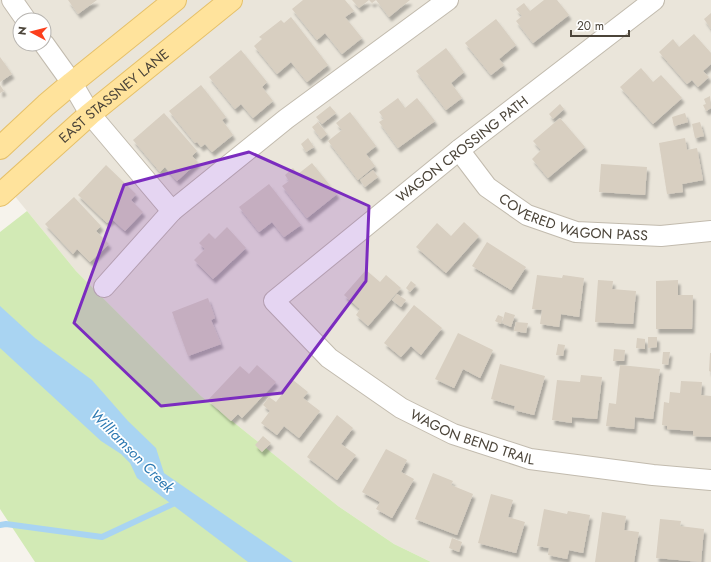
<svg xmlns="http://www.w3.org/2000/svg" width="711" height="562" viewBox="0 0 711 562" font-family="Jost,sans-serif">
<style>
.residential{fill:#eae5da;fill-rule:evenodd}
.green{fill:#d2eab5}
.water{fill:#a9d4f2}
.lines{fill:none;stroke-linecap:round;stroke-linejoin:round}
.stream{stroke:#a9d4f2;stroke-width:6}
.building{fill:#d8cfc1;filter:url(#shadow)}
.minor-casing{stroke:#c2bbae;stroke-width:22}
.major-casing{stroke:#e6c16a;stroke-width:24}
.minor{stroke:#fff;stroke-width:20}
.major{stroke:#ffe39c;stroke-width:22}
.marked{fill:#7b2cbf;fill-opacity:0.2;stroke:#7b2cbf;stroke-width:3;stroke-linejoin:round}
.labels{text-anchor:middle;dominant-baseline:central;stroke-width:3.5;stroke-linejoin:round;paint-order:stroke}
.street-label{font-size:14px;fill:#4b4439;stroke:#fff}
.water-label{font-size:15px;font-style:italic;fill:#2e7ab2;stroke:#fff}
</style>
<defs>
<filter id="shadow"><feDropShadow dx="2.5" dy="4.5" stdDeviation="1" flood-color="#0004"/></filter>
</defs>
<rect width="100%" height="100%" fill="#f6f3ec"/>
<path class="residential" d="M0,0H711V562H431L394,544L338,506L201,396L76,271L0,178ZM20,20H44V44H20Z"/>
<path class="green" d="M27,211L76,271L201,396L338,506L394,544L431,562H35L0,509V232Z"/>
<path class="water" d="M0,306L35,338L92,380L128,421L156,448L164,473L293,562H248L137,478L130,463L121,454L101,441L0,348Z"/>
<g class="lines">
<path class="stream" d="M0,525L6,524L102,537L177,502"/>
</g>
<path class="building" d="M68,0H97L78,14Z
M303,0H345L354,11L345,17L362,38L342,54L325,33L317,40L292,9Z
M352,0H410L389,17L376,0L372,3L369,0L359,8Z
M544,0H557L569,15L533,43L516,21L522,16L516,9L524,3L530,11Z
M711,13V29L704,19Z
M291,17L328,65L307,82L291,62L277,74L254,46L262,39L259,37L281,20L284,23Z
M496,19L516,45L499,59L504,65L491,75L465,43Z
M694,34L711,53V64L703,71L709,77L698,87L692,80L687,84L659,52L673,39L679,47Z
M446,48L464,72L451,83L462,98L446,110L416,71Z
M241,50L267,82L262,87L273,101L253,118L241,104L235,109L209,77Z
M0,57L12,74L0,82Z
M641,68L653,82L661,75L682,98L653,124L620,87Z
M0,85L4,91L0,93Z
M201,85L226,117L222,120L233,135L212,152L205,144L201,147L197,142L195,143L169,111Z
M710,96L711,108L706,111L703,105L706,104L704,99Z
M398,98L405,108L417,98L435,121L398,148L379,122L384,119L379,112Z
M560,104L564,109L553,119L549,114Z
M330,106L336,113L322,124L316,117Z
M350,112L376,146L366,154L375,166L358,180L328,141L342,130L336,123Z
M164,113L197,151L192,156L198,162L177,181L165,167L160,172L133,140Z
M685,113L688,122L674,126L672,117Z
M560,118L585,147L548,178L532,159L541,150L533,141Z
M318,122L327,134L321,139L312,127Z
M700,122L704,136L695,138L692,124Z
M308,138L314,147L306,152L301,144Z
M685,138L687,150L697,148L703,180L682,184L683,192L667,194L659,143Z
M312,163L337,194L307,218L282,186L289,181L285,175L293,168L298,174Z
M601,164L647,167L645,195L599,192Z
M106,165L136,194L131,200L143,212L125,231L112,219L107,223L78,195Z
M373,170L378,177L365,187L360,180Z
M269,184L301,225L284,237L272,222L259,232L239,207Z
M74,197L101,226L96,231L109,244L90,262L77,249L73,254L45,224Z
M464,222L479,236L446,273L416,247L437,223L451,236Z
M227,227L246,248L213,279L194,260L205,249L199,243L209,233L215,239Z
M487,242L526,267L511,290L472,266Z
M366,270L380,282L386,275L401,288L368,326L356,315L360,309L344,295Z
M537,275L562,278L563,275L584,278L579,317L561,314L559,327L540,324L542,310L532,309Z
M598,280L613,281L612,289L636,291L633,324L595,322Z
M678,280V295H693L692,329H656V281Z
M411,281L416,285L410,292L406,288Z
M397,294L406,300L401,307L392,300Z
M208,298L215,318L211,320L221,344L188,356L172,312Z
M414,305L442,328L421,355L411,346L401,357L384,343Z
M505,312L515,315L511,327L502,323Z
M498,315L503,317L501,324L495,321Z
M516,322L528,323L526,333L514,331Z
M458,333L493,350L480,378L463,369L454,388L435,379Z
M648,337H657V347L648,348Z
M637,338L645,339V349L636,348Z
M558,344L565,345L563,356L556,355Z
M614,349L625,350L624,361H613Z
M663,352H670L668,365L662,364Z
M710,353H711V372L709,371Z
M500,364L545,376L534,415L514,410L515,406L491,399Z
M257,365L276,382L242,418L238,414L231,421L208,400L240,366L249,374Z
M620,365L660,369L653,419L635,417L634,429L606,426L609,403L616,404Z
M581,375L602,377L597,419L572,417V423L552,420L557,380L580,382Z
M293,380L308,392L303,398L320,411L299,438L284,426L277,435L261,423L270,411L263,405L269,397L276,402Z
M681,381L702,382L701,395L711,396V437L693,436V431L667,429V426L662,425L664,402L669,403L670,392L680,393Z
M337,415L353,428L341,444L356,455L337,480L307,457Z
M263,436L271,443L262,452L255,445Z
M386,449L407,460L401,472L414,479L392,518L376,509L380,502L362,492Z
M433,473L453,481L451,485L473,494L457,535L415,519Z
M491,494L513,500L508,517L525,522L516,553L478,543Z
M544,509L567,514L568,511L590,515L583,553L569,550L567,559L548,555L549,548L537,546Z
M602,512L626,516L624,530L639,532L634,562H595Z
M660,519L681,521L680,526L704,529L701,562L656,558Z
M452,538L462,542L459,552L449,548Z"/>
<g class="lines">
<g class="minor-casing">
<g id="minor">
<path d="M12,0L26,20"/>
<path id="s1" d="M654,0L459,150L274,301L329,358L401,408L453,434L530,459L653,475L711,480"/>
<path d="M44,44L72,83L90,114L172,211"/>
<path id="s2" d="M459,150L487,187L527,215L576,232L661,236L711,231"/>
<path d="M104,287L172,211L286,119L448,0"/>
</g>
</g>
<g class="major-casing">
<g id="major">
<path d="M0,148L46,105L72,83L175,0"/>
<path id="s3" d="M0,195L90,114L231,0"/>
</g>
</g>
<use href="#minor" class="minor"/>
<use href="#major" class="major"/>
</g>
<path class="marked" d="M249,152L369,206L366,281L282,393L161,406L74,323L124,185Z"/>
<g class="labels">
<g class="street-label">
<text stroke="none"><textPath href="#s3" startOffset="151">EAST STASSNEY LANE</textPath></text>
<text transform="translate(462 149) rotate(-38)">WAGON CROSSING PATH</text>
<text stroke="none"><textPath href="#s2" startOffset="141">COVERED WAGON PASS</textPath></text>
<text stroke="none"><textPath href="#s1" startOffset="729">WAGON BEND TRAIL</textPath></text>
</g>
<g class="water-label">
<text transform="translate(132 451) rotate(45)">Williamson Creek</text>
</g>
</g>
<g transform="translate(32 32) rotate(277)"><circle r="19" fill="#ffffff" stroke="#b7b4b0"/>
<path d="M0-3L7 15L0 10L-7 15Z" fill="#fc3f1d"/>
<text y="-6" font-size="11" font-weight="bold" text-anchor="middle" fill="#4b4439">N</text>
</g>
<path d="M571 30v6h58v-6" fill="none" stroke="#4b4439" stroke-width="2"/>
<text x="577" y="30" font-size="12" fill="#4b4439" stroke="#ffffff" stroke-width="3" paint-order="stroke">20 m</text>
</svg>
